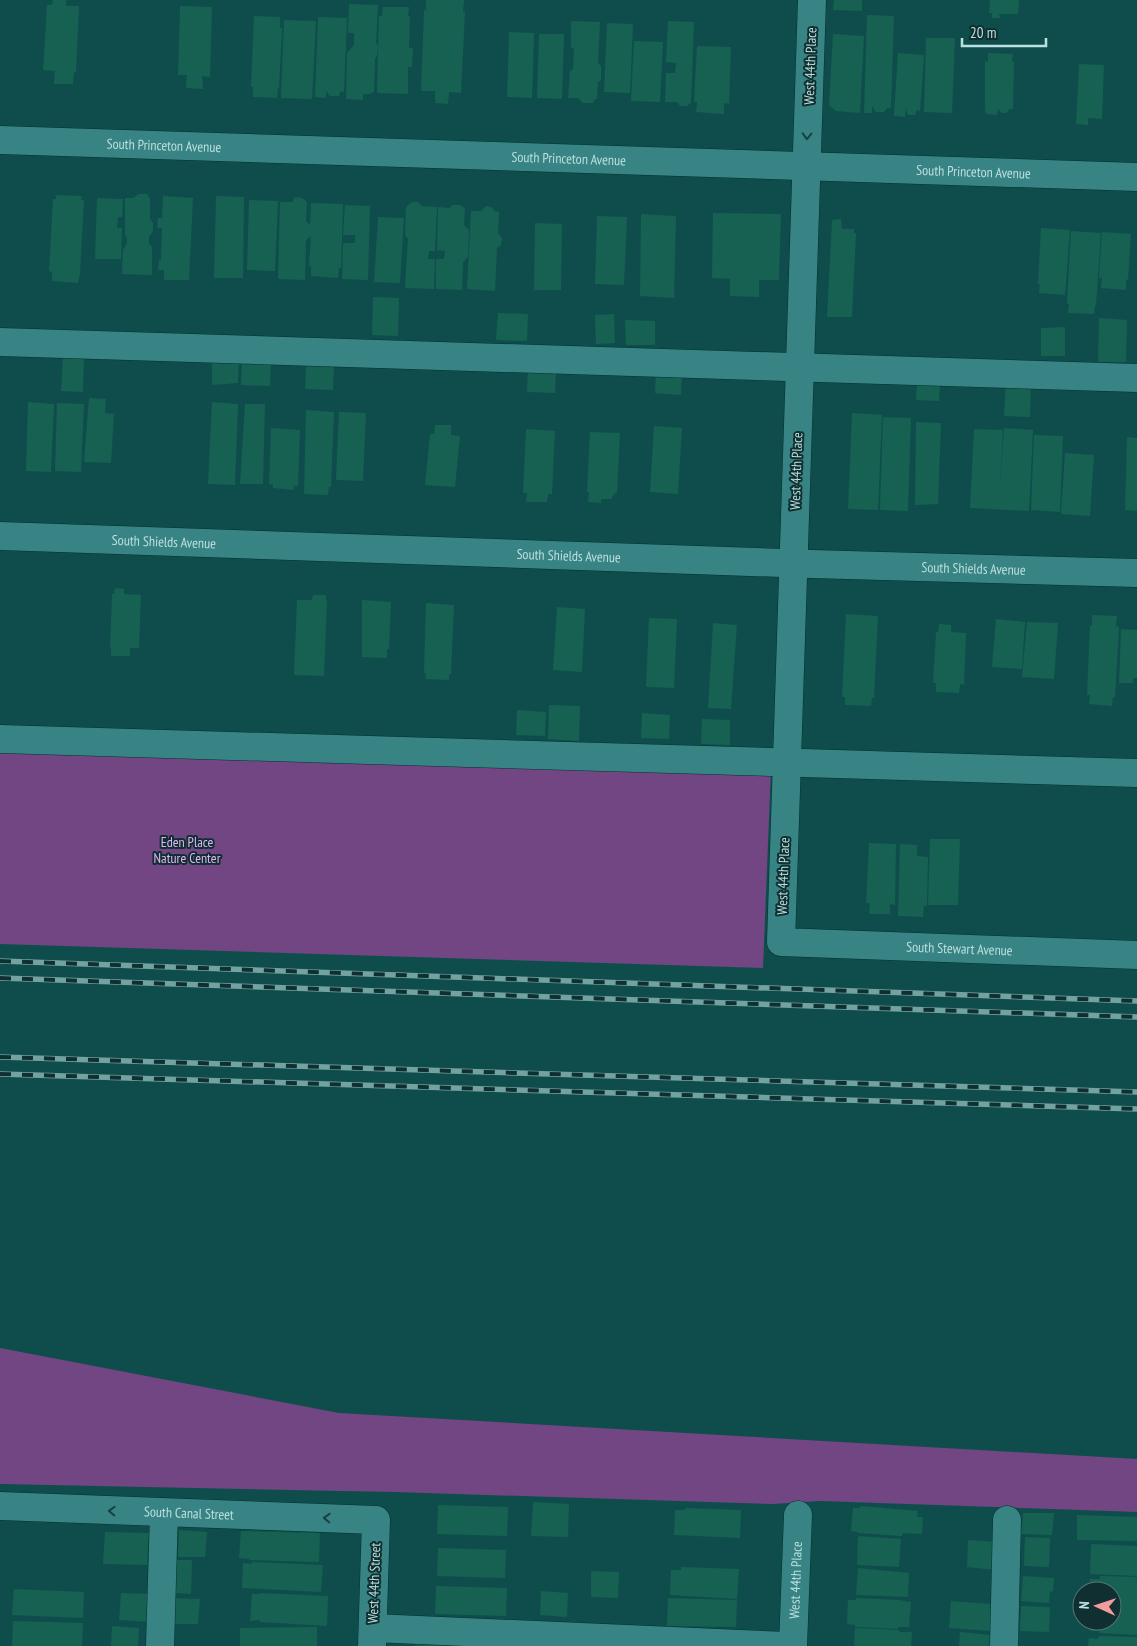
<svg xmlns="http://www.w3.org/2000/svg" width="1137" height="1646" viewBox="0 0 1137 1646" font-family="'PT Sans Narrow',sans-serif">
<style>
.green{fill:#724682}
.building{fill:#176152}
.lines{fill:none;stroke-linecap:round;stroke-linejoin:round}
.minor-casing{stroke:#053031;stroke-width:29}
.minor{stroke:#388485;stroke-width:28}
.rail-casing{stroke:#74a2a2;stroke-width:5.5}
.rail{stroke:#0f2f30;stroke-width:4;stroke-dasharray:11;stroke-linecap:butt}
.oneway{stroke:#174041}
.labels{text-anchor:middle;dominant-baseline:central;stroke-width:4;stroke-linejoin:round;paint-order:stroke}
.street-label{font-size:14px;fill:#bcdfdf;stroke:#0f2f30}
.park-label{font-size:14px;fill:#e4b2f7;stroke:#0f2f30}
</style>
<rect width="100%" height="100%" fill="#0f4d4d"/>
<path class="green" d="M0,744L771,768L763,968L0,944Z
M0,1348L339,1413L1137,1459V1512L820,1501L773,1504L394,1492L0,1484Z"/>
<path class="building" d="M53,0H66V6H79L76,72H74L73,84H54L55,71L43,70L47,5H52Z
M426,0H464L463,12H465L461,93L449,92L448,104L435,103V91H421L424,10H426Z
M834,0H862V11L833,10Z
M990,0H1019L1018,14H999L1000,18H992V13H989Z
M349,4L378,5L376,43L378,46L377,56L375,59L374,92L370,94H363V100L346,99L347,53L354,45V33H348Z
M180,6L212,7L210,77L202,76L203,89L186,88L187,75H178Z
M383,7H409L408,16H410L409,48H413L412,67H408V94L377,93L379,16H382Z
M867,15L894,16L891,108H887L884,112H876L872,106V113H864Z
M254,16L280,17V28H282L279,88H278L277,98L253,97V87H251Z
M318,17L347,18L344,92L341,91L339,96H330L326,91V98L315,97Z
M284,20L316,21L312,99L281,98Z
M571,21L600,22L598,63L601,66V80L598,82L597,99H595L593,103H583L578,98H568L570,70H573L574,48H571Z
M668,21L694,22L691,103L687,106H680L677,102H665L666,73H675L676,63L666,62Z
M607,23L633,24L630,93L604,92Z
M509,32L534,33L532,98L507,97Z
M539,34H564L562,99L537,98Z
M833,34L864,36L860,113L836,111L829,105Z
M926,38H955L952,113L924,112Z
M634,41L663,42L660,102L631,101Z
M697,46L731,47L729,104L724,103V114L696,112L697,102H694Z
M898,53L924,55L920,111L917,110L915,115H908L906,109L905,117L894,116Z
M988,53L1013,54L1012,62H1014L1013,109H1009L1007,113H1002L998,109L997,115L986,114L985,109V61L988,62Z
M1079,64L1104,65L1102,119L1088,118V125L1076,124Z
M139,194H147L150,199V219L153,223V231L149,237V243L152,247V275L122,274L123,250L127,243V237L125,236V198H133Z
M56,195L82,196L81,200H84L80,273L78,283L52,281V272L49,271L53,199H56Z
M163,196L193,198L189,280H164V270H158L159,260H161L162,228H157L158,218H162Z
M216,196L244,197L243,278H214Z
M294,197L302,198L307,202L306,221L310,225L311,203L343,204L341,268H339L338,278L311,276V266H309L311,236L306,240L305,280L278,279L280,202H293Z
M97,198L123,199L122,217H118L117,228H122L121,259H95Z
M249,200L278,201L275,271L247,270Z
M412,202H418L422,206L437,207L435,251H429L428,259H435L434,289L405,288L408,239L405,235L406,207Z
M345,205L370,206L368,280L342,279L343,243H355V235H343Z
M452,205H460L465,208L464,225L469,230L468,257L463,262L462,290L436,289V259H444L445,251L437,250L438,207L450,208Z
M486,206L491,207L495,211L499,212L498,233L502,238L501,245L497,248L495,291L467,289L471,211H481Z
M713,213L781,214L779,280H759V297L730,296V279L712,278Z
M641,214L676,216L674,298L640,296Z
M597,216L627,217L624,285L595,284Z
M378,217L404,218L400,283L374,282Z
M841,219L842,229H854V233H856L852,317H827L832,220Z
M535,223L562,224L561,290H534Z
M1041,228L1070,230L1065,295L1039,293L1040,285L1038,284Z
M1071,231L1101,233L1096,306L1095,305L1094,314L1068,313L1069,304H1067Z
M1102,232L1131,234L1128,280L1126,279V290L1101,288L1102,278H1099Z
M373,297L399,298L398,336L372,335Z
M498,313L528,314L527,341L496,340Z
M614,314L615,343L596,344L595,315Z
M1099,318L1127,320L1126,362H1098Z
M625,320L655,321V345H626Z
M1065,327V356H1041V328Z
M63,355L84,356L83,392L61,391Z
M212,357L239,358L238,383L212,385Z
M242,360L271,361L270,386L241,385Z
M306,364L334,365L333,390L305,389Z
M528,367L556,369L555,393L527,392Z
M656,369L682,370L681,395L655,393Z
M918,372L941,373L939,401L916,400Z
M1006,380L1031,381L1030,417L1004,416Z
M89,398L106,399L105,413L114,414L111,463L84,462Z
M28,402L54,404L51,472L26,471Z
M212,402L238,404L235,485L208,484Z
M57,403L84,404L81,472L55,471Z
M245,404H265L263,484H240Z
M306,410L334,412L331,487H329L328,495L304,494Z
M339,412L366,413L363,481L336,480Z
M852,413L882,415L878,510L848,509Z
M883,417L911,418L908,511L880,510Z
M916,422L941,423L938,504L915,505Z
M435,425H451V435L460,436L455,487L425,485L430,434H434Z
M654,426L682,428L678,494L650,492Z
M271,428L300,430L298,486H294V490L273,488V485L269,484Z
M1004,428L1033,430L1029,511L970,508L974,429L1003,430L1000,490Z
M526,429L555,431L552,494H548L547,502H526L527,493H523Z
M590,432L620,433L617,493H615L611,499H601V503L588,502L589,492H587Z
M1034,435L1063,436L1060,512L1031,510Z
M1127,437L1137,438V511L1125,510Z
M1065,453L1094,455L1090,516L1061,514Z
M115,588L124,589V594L141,595L139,648H130V656H111V648L110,647L112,594H114Z
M313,595H326V601H327L324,676L294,675L297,600H312Z
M362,600L391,602L389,649H387V658L362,657Z
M426,603L454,605L451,674H449V680L425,679L426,673H424Z
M557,607L585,609L582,672L553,670Z
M846,614L878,616L874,698H872L871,706L845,705V697H842Z
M1092,615L1117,616L1116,626L1119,627L1115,697H1113L1112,706L1089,704L1090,695H1087L1090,625L1092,626Z
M649,618L677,619L674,688L646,687Z
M996,619L1025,622L1022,669L992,667Z
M1027,622L1058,623L1054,679L1022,677Z
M713,623L737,625L731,709L708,708Z
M939,624L951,625V632L966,633L964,685L960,684L959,693L936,692V683H933L936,632H938Z
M1121,629L1137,630V678H1133V683H1119Z
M549,705L580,706L579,741L548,739Z
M517,710L546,712L545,736L516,735Z
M642,713L670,715L669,739L641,738Z
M702,719L730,720V745L701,744Z
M930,839H960L958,905H928Z
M869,843L896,844L895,905L890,904V914H869L870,903H866Z
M900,844L917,845V856L928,857L927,906H924L923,917L898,916Z
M533,1502L569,1504L568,1537L531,1536Z
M438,1505L508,1507L507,1536L437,1534Z
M860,1506L918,1511L917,1517H923L922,1534L903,1533L902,1536L858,1533V1532L851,1531L853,1508H860Z
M685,1508L741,1510L740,1538L674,1535L675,1510H685Z
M1023,1513H1054L1052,1535L1021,1534Z
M1077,1515L1137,1517V1541L1077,1540Z
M179,1530L207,1532L205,1557H178Z
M241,1531L320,1533L319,1562L249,1560L250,1559L239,1558Z
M105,1532L149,1533L147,1565L103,1564Z
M858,1536L901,1539L899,1567L857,1565Z
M1025,1537L1050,1538L1049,1567L1024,1566Z
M968,1540L997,1542L995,1570L967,1567Z
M1091,1544L1137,1546V1576L1090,1574Z
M438,1548L506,1550L505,1578L437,1576Z
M176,1560H192L191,1594L174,1593Z
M252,1562L323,1565L321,1592L242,1588L243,1563L252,1564Z
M681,1567L739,1569L737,1599L670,1595L671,1570H681Z
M858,1568L909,1573L908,1597L856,1595Z
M591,1571L619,1572L618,1598L591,1597Z
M1023,1576L1054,1578L1053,1592L1050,1591L1049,1603L1021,1601Z
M1100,1576L1137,1577V1635L1100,1633V1631H1090L1091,1621H1112V1591H1090V1579H1100Z
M436,1586L507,1588L506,1616L435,1614Z
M14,1589L84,1592L83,1618L12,1615Z
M541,1591L568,1593L567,1617L540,1615Z
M121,1593L150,1594V1622L119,1620Z
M261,1593L328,1596L327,1626L260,1622V1620L250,1621L252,1594H261Z
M172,1598L200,1599L198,1624H171Z
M668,1598L737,1600L736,1627L667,1626Z
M856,1598L899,1600L911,1602L909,1627H898V1629L855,1627V1625L847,1624L848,1600H856Z
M951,1601L992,1604L990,1631L949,1628Z
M1021,1606L1050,1607L1049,1632L1020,1631Z
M13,1621L83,1623L82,1646H12Z
M112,1626L139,1628L138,1646H111Z
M317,1627V1646H240V1628Z
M855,1628L899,1630V1632H912L911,1646H854Z
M960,1632L991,1635L990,1646H959Z
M1099,1636L1137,1637V1646H1088L1089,1638L1098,1639Z
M415,1642H442V1646H415Z"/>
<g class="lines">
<g class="minor-casing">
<g id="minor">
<path id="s1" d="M812,0L781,942L1137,955"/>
<path id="s2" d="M0,140L1137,177"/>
<path d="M0,342L1137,378"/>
<path id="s3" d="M0,536L811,564L1137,573"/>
<path d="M0,739L1137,773"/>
<path id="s4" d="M0,1506L376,1520L372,1646"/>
<path d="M373,1628L787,1646"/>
<path d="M160,1646L164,1513"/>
<path id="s5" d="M793,1646L798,1515"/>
<path d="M1004,1646L1007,1520"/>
</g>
</g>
<use href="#minor" class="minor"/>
<g class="rail-casing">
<path id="rail" d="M0,961L1137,1001
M0,978L1137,1017
M0,1057L1137,1092
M0,1074L1137,1109"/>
</g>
<use href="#rail" class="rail"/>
</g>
<defs><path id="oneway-chevron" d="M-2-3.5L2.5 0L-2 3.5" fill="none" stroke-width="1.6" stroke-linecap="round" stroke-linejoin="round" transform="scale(1.25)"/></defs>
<g class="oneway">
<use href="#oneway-chevron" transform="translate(807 136) rotate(92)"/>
<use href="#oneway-chevron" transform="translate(112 1511) rotate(-178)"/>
<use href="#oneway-chevron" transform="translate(327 1518) rotate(-178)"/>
</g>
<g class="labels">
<g class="street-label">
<text transform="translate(810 66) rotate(-88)">West 44th Place</text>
<text stroke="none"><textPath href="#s2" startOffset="164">South Princeton Avenue</textPath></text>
<text stroke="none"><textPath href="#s2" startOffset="569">South Princeton Avenue</textPath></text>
<text stroke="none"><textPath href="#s2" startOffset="974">South Princeton Avenue</textPath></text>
<text transform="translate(796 471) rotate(-88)">West 44th Place</text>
<text stroke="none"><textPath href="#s3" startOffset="164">South Shields Avenue</textPath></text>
<text stroke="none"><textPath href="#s3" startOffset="569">South Shields Avenue</textPath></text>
<text stroke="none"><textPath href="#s3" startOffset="974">South Shields Avenue</textPath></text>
<text transform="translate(783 876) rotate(-88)">West 44th Place</text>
<text stroke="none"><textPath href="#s1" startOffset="1121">South Stewart Avenue</textPath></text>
<text stroke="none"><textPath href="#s4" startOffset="189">South Canal Street</textPath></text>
<text stroke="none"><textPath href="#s5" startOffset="66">West 44th Place</textPath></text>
<text transform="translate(374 1583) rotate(-88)">West 44th Street</text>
</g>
<g class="park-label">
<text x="187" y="842">Eden Place<tspan x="187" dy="16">Nature Center</tspan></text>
</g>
</g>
<g transform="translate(1097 1606) rotate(273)"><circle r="24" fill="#0f2f30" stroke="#547576"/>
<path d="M0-4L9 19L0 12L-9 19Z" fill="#f49b9f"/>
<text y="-8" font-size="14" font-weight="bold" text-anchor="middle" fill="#bcdfdf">N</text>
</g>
<path d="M962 38v8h84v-8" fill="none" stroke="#bcdfdf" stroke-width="2.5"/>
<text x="970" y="38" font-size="15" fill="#bcdfdf" stroke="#0f2f30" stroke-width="4" paint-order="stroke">20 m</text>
</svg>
